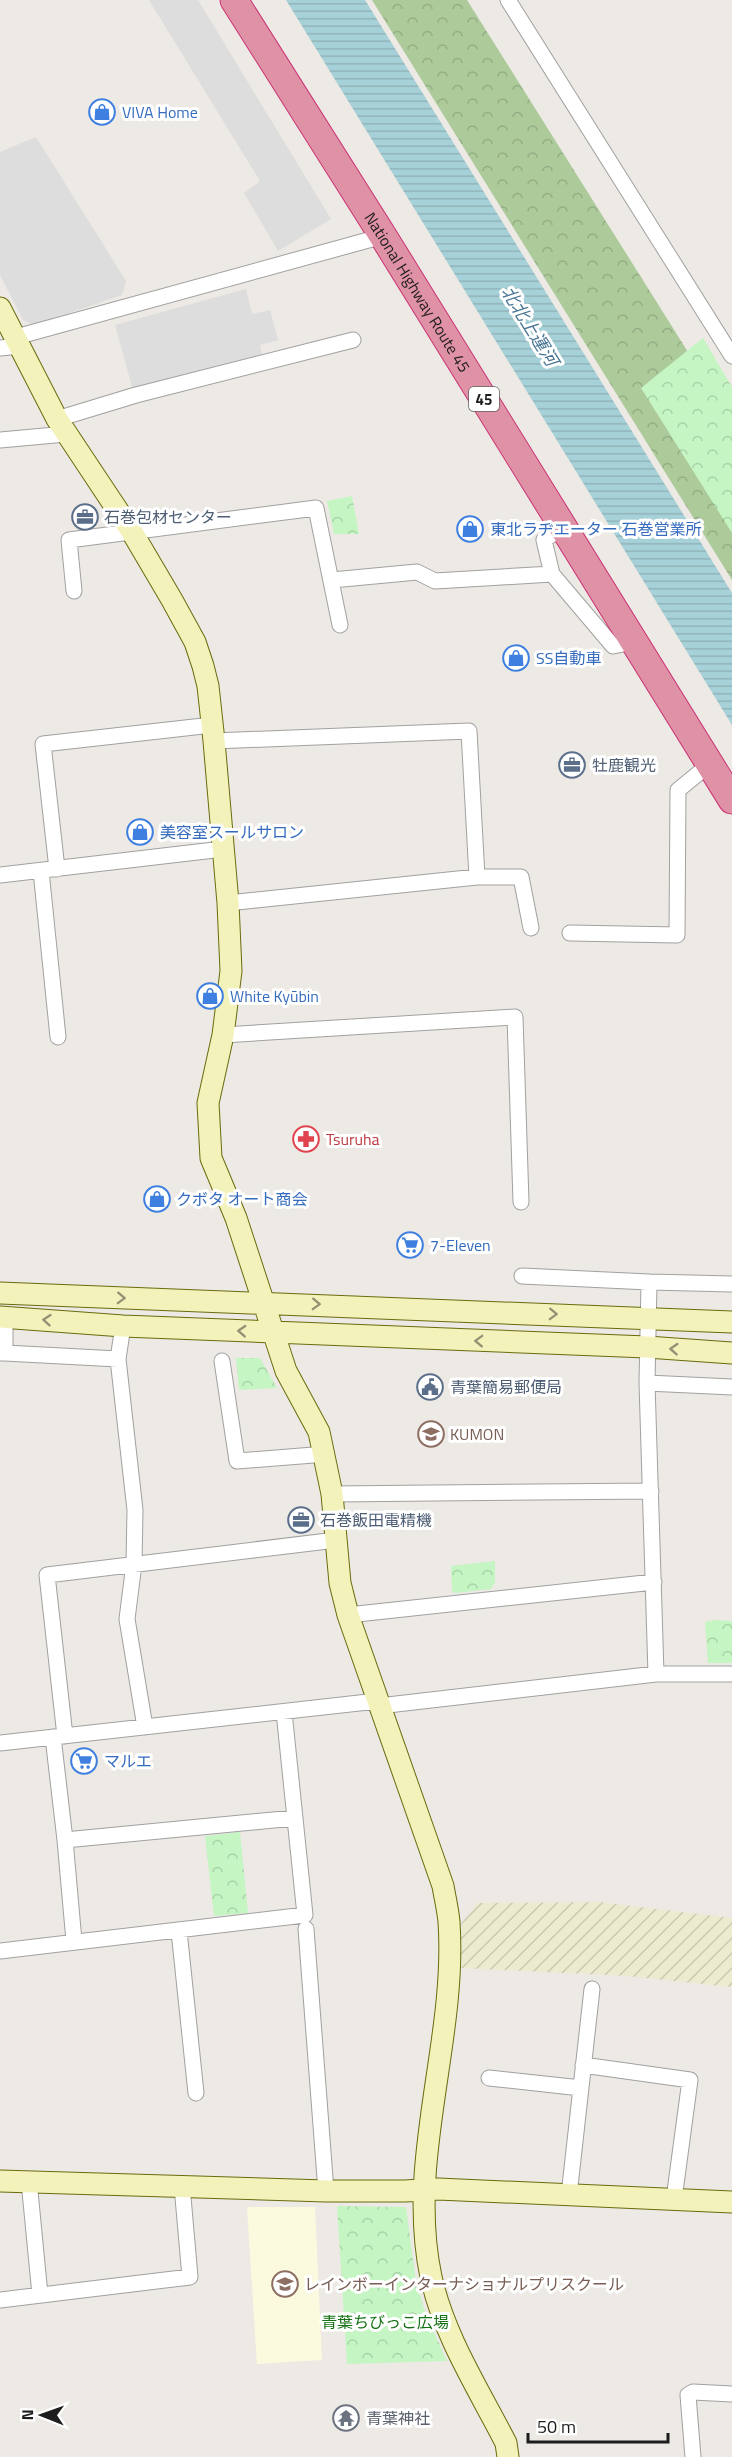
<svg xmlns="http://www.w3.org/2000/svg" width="732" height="2457" viewBox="0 0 732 2457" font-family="'Titillium Web','Noto Sans JP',sans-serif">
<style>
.education{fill:#fcfade}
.farmland{fill:url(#farmland-furrows)}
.forest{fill:url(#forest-crowns)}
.park{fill:url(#park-crowns)}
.parking{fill:#ddd}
.water{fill:url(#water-rules)}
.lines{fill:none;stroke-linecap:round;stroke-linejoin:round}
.street-casing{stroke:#a1a1a1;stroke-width:17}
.secondary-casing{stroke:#696b0d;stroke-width:23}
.highway-casing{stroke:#cb3173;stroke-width:29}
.street{stroke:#fff;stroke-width:15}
.secondary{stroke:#f4f2bb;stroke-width:21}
.highway{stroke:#df91a6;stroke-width:27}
.oneway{stroke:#939274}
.labels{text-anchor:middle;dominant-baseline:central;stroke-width:6;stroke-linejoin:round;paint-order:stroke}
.shield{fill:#fff;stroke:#616161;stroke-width:1.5}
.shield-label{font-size:15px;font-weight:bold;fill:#1d1d1d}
.shop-label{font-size:16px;fill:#366cbe;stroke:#fff;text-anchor:start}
.street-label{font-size:16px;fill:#1d1d1d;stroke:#fff}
.service-label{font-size:16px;fill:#4e5e75;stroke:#fff;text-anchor:start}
.health-label{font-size:16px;fill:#be3a42;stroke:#fff;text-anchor:start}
.education-label{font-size:16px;fill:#785e54;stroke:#fff;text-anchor:start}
.park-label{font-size:16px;fill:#147214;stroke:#fff}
.worship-label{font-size:16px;fill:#5b616d;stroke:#fff;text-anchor:start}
.water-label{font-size:18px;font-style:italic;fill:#4b7796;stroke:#fff}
</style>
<defs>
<pattern id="farmland-furrows" width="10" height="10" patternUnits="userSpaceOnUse" patternTransform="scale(1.5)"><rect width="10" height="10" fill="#ebebd0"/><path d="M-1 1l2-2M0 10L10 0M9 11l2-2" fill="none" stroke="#c9c9b2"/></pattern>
<pattern id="forest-crowns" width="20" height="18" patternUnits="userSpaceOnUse" patternTransform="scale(1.5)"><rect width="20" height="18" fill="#adca9b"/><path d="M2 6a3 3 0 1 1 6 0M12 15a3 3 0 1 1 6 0" fill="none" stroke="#94ad85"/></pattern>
<pattern id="park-crowns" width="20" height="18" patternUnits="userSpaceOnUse" patternTransform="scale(1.5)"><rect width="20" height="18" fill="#c4f5c3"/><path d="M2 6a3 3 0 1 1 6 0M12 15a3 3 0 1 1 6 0" fill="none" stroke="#a8d2a7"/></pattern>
<pattern id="water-rules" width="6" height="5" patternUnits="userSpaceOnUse" patternTransform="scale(1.5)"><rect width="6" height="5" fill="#a7d1d8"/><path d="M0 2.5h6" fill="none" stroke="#8fb3b9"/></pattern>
</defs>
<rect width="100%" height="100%" fill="#ede9e4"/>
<path class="education" d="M247,2207H315L322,2360L257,2364Z"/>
<path class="farmland" d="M599,1902L732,1918V1987L626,1976L461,1968V1924L477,1903Z"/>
<path class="forest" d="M372,0H467L688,352L732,530V580Z"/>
<path class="park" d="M703,338L732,387V533L641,388Z
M352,496L359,534H334L327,501Z
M236,1358H260L277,1388L239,1390Z
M495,1561V1582L491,1589L455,1593L452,1591L451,1566Z
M716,1620L732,1621V1663H708L705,1622Z
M240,1832L248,1913L214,1916L205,1836Z
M337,2206L406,2207L416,2281L426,2315L447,2361L347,2364Z"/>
<path class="parking" d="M149,0H198L331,219L278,251L244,193L260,181Z
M36,137L126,281L122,295L34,325L23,320L0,275V152Z
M246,289L252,314L270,310L278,340L260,345L263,358L134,394L115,325Z"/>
<path class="water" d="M286,0H365L732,593V725Z"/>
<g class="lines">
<g class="street-casing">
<path id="street" d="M508,0L732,356
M16,337L383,236
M0,348L20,346
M57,419L136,395L353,340
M0,440L66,434
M552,574L544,540L563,527
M332,580L417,572L435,581L552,574L613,646L634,642
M74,591L69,540L316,508L340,625
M214,741L469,731L477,877
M57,869L43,744L212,725
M41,871L58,1037
M0,875L223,849
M228,903L477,877H521L531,928
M570,933L677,935L678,790L710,764
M223,1035L515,1017L521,1202
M522,1276L649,1282
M123,1326L118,1359L135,1510L134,1564L127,1619L145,1727
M0,1353H5V1317
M5,1353L118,1359
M222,1361L237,1461L326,1454
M647,1383L732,1387
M332,1494L651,1491
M348,1615L654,1582
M656,1674L647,1383L649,1282L732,1284
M379,1706L656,1674H732
M65,1736L47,1575L336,1540
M53,1737L65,1840L74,1941
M0,1743L377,1701
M65,1840L294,1818
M306,1929L326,2191
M179,1931L196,2093
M0,1951L305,1915L284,1712
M583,2065L690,2080L674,2199
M489,2078L581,2088
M29,2181L40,2295
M569,2195L592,1989
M0,2300L190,2277L182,2186
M693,2457L688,2395L693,2392L732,2394"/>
</g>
<g class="secondary-casing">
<path id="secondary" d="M0,308L57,419L132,532L172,600L195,642L203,666L208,686L214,741L228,903L231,971L223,1035L208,1103L211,1158L236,1218L286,1371L319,1432L332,1494L340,1583L348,1615L443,1886C445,1898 448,1910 449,1922C457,2041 406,2159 431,2277C444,2336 479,2390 506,2443L508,2457
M0,1293L732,1322
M0,1317L123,1326L647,1347L732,1353
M0,2181L326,2191H405L438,2189L732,2202"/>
</g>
<g class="highway-casing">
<g id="highway">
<path id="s1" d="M234,0L383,236L732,800"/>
</g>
</g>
<use href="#street" class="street"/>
<use href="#secondary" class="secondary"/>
<use href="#highway" class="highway"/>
</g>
<defs><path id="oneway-chevron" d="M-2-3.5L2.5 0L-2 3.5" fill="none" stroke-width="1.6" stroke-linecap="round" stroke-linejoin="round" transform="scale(1.5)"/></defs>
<g class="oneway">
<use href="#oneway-chevron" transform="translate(121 1298) rotate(2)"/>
<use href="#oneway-chevron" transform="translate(316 1304) rotate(2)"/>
<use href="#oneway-chevron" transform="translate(553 1314) rotate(2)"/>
<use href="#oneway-chevron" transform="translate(47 1320) rotate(-175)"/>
<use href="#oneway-chevron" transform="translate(242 1331) rotate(-177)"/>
<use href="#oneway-chevron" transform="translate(479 1341) rotate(-178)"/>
<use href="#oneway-chevron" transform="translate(674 1349) rotate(-176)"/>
</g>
<defs>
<g id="shop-ring" transform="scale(1.35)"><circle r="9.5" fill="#fff" stroke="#3f7fe0" stroke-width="1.5"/><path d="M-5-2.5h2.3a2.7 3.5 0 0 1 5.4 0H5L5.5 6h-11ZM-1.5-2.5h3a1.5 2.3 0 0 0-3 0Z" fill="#3f7fe0"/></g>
<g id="office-ring" transform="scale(1.35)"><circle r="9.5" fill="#fff" stroke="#5c6f8a" stroke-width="1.5"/><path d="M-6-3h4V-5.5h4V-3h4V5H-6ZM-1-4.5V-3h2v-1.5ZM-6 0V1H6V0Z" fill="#5c6f8a"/></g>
<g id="pharmacy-ring" transform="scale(1.35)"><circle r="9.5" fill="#fff" stroke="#e0444e" stroke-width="1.5"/><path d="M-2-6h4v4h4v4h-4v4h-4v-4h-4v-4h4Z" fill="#e0444e"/></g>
<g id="supermarket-ring" transform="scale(1.35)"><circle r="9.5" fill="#fff" stroke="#3f7fe0" stroke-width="1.5"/><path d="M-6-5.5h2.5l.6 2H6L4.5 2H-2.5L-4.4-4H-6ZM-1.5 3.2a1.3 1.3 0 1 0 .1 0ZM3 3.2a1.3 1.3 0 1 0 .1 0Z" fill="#3f7fe0"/></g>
<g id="civic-ring" transform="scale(1.35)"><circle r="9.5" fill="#fff" stroke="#5c6f8a" stroke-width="1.5"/><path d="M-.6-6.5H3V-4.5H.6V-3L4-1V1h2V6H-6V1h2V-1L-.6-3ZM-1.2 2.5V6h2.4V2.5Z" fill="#5c6f8a"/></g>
<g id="school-ring" transform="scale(1.35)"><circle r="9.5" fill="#fff" stroke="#8d6e63" stroke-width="1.5"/><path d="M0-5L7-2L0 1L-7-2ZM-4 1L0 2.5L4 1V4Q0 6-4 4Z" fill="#8d6e63"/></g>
<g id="temple-ring" transform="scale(1.35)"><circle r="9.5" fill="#fff" stroke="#6b7280" stroke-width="1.5"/><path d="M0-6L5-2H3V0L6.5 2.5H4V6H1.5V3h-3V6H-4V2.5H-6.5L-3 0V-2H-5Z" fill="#6b7280"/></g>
</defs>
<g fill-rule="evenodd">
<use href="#shop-ring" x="102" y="112"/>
<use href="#office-ring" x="85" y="517"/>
<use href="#shop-ring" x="470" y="529"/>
<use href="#shop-ring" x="516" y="658"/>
<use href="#office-ring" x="572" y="765"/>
<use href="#shop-ring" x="140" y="832"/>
<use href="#shop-ring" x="210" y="996"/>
<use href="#pharmacy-ring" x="306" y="1139"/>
<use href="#shop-ring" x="157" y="1199"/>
<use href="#supermarket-ring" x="410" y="1245"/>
<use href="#civic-ring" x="430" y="1387"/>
<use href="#school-ring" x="431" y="1434"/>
<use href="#office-ring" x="301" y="1520"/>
<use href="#supermarket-ring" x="84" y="1761"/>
<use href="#school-ring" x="285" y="2284"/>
<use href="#temple-ring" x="346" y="2418"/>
</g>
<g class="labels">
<rect class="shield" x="469" y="387" width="30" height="24" rx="4.5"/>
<g class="shield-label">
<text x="484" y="399">45</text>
</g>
<g class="shop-label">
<text x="122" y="112">VIVA Home</text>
<text x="490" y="529">東北ラヂエーター 石巻営業所</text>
<text x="536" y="658">SS自動車</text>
<text x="160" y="832">美容室スールサロン</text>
<text x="230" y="996">White Kyūbin</text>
<text x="176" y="1199">クボタ オート商会</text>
<text x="430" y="1245">7-Eleven</text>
<text x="104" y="1761">マルエ</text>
</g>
<g class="street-label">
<text stroke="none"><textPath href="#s1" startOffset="345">National Highway Route 45</textPath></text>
</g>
<g class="service-label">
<text x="104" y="517">石巻包材センター</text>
<text x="592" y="765">牡鹿観光</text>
<text x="450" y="1387">青葉簡易郵便局</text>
<text x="320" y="1520">石巻飯田電精機</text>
</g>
<g class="health-label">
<text x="326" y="1139">Tsuruha</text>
</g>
<g class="education-label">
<text x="450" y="1434">KUMON</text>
<text x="304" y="2284">レインボーインターナショナルプリスクール</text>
</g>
<g class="park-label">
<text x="385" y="2322">青葉ちびっこ広場</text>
</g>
<g class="worship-label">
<text x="366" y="2418">青葉神社</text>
</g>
<g class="water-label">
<text transform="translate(530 326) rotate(58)">北北上運河</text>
</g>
</g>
<g transform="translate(42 2415) rotate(271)" stroke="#ffffff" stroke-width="4.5" paint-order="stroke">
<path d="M0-4.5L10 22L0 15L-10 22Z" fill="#1d1d1d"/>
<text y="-9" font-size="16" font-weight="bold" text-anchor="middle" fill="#1d1d1d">N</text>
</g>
<path d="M528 2433v9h140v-9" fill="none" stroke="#1d1d1d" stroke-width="3"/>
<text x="537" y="2433" font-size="18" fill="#1d1d1d" stroke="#ffffff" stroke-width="4.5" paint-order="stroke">50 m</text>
</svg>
